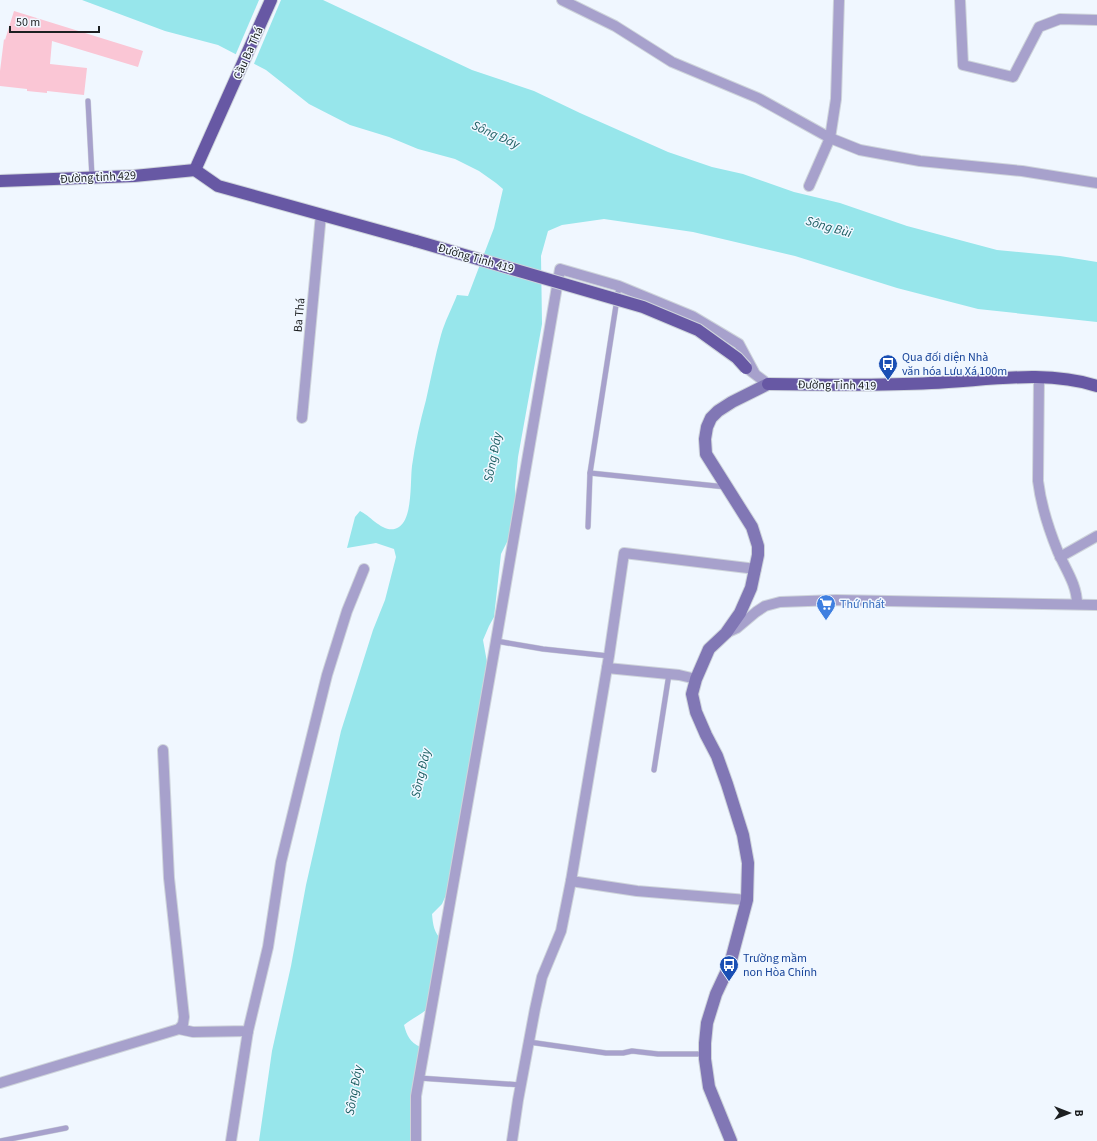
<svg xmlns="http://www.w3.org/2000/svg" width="1097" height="1141" font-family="'Source Sans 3',sans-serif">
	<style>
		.water { fill: #97e6eb }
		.pier { fill: #f0f7ff }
		.building { fill: #fac6d5 }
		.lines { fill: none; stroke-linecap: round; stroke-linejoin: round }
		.lane-casing { stroke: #ced4db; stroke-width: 6 }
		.street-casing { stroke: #ced4db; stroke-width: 12 }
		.secondary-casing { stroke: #ced4db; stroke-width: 14 }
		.primary-casing { stroke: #ced4db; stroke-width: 14 }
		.lane { stroke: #a7a1cc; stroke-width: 5 }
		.street { stroke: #a7a1cc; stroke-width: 10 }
		.secondary { stroke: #8177b5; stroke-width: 12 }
		.primary { stroke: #6758a4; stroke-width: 12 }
		.primary-bridge-casing { stroke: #ced4db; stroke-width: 14; stroke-linecap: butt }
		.primary-bridge { stroke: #6758a4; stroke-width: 12 }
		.labels { text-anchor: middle; stroke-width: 3; stroke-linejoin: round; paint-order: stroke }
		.street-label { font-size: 12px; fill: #1c1f21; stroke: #f0f7ff }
		.transit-label { font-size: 12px; fill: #164399; stroke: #f0f7ff; text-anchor: start }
		.shop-label { font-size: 12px; fill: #366cbe; stroke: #f0f7ff; text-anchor: start }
		.water-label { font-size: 13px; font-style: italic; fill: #1a5d61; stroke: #f0f7ff }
	</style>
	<rect width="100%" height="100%" fill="#f0f7ff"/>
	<path class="water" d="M82 0H323L472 70 534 91 580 113 668 152 712 167 743 174 794 192 840 203 907 226 997 250 1060 256 1097 262V322L978 309 897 288 795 256 693 232 604 219 562 225 548 231 541 256 542 324 518 457 515 487 516 504 513 530 501 554 494 617 489 626 483 640 487 662 483 701 480 705 478 721 446 895 442 904 432 914C433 925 434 933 442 940L429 1007C422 1015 412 1018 404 1025 407 1036 410 1042 420 1047L411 1141H259L272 1051 291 966 306 885 341 731 373 630 385 600 396 557 394 549 376 543 347 548 355 517 360 511C371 516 385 536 399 527 413 518 410 481 412 466 415 444 420 422 426 400 431 378 435 356 441 335 445 321 452 308 457 295L468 296 494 228 503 189 496 183 479 171 455 159 418 149 389 137 350 125 309 104 266 70 218 45 165 31Z"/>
	<path class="pier" d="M259 0H281L253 66 235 56Z"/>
	<path class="building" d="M14 11 143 51 138 67 52 41 50 64 87 68 84 95 47 91V93L27 91V89L0 86V71L4 39 5 40Z"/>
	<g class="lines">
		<defs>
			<g id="lane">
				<path d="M88 101 92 177"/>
				<path d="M590 473 726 487"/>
				<path d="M588 527 590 473 619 286"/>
				<path d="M496 641 543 649 609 656"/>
				<path d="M654 770 669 674"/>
				<path d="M529 1042 606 1053H623L632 1051 658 1054H705"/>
				<path d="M419 1078 521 1085"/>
				<path d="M0 1141 66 1128"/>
			</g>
			<g id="street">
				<path d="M562 0 615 26 672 62 758 98 830 138 860 150 920 161 1022 171 1097 183"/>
				<path d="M960 0 963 65 1013 77 1039 27 1060 19 1097 20"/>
				<path d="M809 186 830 138 836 99 839 0"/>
				<path d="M748 369 768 384"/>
				<path d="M1039 377 1038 481C1041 505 1049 530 1058 552 1066 570 1077 585 1077 604"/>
				<path d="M302 418 321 214"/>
				<path d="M1060 557 1097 536"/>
				<path d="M726 633 737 628 756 612 765 606 780 602 836 600 1097 605"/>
				<path d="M607 668 679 675 696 679"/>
				<path d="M163 750 169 878 184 1017 183 1024 179 1029"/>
				<path d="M571 881 637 891 747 900"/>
				<path d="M0 1083 179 1029 193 1032 248 1031 268 947 281 862 301 780 327 675 347 611 364 569"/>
				<path d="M231 1141 248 1031"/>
				<path d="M416 1141V1096L496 641 560 269 619 286 692 316 739 344 754 372"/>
				<path d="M512 1141 518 1100 535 1009 542 977 561 931 571 881 609 656 624 553 756 569"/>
			</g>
			<path id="secondary" d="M731 1141 709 1087 705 1059V1043L707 1023 716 994 730 964 747 900 748 863 743 835 727 784 717 756 706 735 696 712 692 694 696 679 709 649 726 633 740 613 751 588 758 555V546L752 527 706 454 705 439 707 427 711 418 718 411 732 402 768 384"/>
			<g id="primary">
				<path d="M195 170 218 186 416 241"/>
				<path d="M195 170 271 0"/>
				<path d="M0 181 134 176 195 170"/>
				<path d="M768 384C822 385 877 386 931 383 985 381 1044 369 1097 386"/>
			</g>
		</defs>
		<use href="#lane" class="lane-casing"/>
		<use href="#street" class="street-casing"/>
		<use href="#secondary" class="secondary-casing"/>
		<use href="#primary" class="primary-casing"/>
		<use href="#lane" class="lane"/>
		<use href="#street" class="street"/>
		<use href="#secondary" class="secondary"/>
		<use href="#primary" class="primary"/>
		<defs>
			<path id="primary-bridge" d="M416 241 643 307 698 330 737 358 746 368"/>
		</defs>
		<use href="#primary-bridge" class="primary-bridge-casing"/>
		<use href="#primary-bridge" class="primary-bridge"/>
	</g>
	<defs>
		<symbol id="bus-pin" viewBox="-11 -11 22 30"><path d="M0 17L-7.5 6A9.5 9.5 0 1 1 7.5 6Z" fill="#1a4fb4" stroke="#f0f7ff"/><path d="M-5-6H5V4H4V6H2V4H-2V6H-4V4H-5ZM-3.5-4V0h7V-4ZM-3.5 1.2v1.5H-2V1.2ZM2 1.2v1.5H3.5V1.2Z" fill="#fff"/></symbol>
		<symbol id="supermarket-pin" viewBox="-11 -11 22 30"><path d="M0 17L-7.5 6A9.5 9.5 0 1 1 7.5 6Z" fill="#3f7fe0" stroke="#f0f7ff"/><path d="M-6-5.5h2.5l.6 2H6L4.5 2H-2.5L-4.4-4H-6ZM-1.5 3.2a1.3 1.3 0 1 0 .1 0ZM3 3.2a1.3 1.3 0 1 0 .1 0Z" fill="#fff"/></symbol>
	</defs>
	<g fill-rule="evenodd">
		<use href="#bus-pin" x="877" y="353" width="22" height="30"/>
		<use href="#supermarket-pin" x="815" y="593" width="22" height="30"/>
		<use href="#bus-pin" x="718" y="954" width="22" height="30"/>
	</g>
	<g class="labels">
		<g class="street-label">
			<text transform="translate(248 53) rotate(-66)" y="4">Cầu Ba Thá</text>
			<text transform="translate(98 177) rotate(-3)" y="4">Đường tỉnh 429</text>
			<text transform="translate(476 258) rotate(16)" y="4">Đường Tỉnh 419</text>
			<text transform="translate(299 315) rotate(-85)" y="4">Ba Thá</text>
			<text transform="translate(837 385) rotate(1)" y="4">Đường Tỉnh 419</text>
		</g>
		<g class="transit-label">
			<text x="902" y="361">Qua đối diện Nhà<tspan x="902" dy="14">văn hóa Lưu Xá 100m</tspan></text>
			<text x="743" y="962">Trường mầm<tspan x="743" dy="14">non Hòa Chính</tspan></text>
		</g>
		<g class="shop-label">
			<text x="840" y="608">Thứ nhất</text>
		</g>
		<g class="water-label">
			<text transform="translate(496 134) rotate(24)" y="5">Sông Đáy</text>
			<text transform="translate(829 226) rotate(16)" y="5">Sông Bùi</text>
			<text transform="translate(492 457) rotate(-79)" y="5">Sông Đáy</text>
			<text transform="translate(420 773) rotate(-77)" y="5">Sông Đáy</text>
			<text transform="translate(353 1090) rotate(-80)" y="5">Sông Đáy</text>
		</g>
	</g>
	<g transform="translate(1069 1113) rotate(90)" stroke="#f0f7ff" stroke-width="3" paint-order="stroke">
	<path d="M0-3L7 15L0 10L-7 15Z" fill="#1c1f21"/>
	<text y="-6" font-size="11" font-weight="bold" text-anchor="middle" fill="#1c1f21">B</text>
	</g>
	<path d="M10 26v6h89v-6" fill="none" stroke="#1c1f21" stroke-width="2"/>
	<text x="16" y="26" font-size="12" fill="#1c1f21" stroke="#f0f7ff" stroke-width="3" paint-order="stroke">50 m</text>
</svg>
